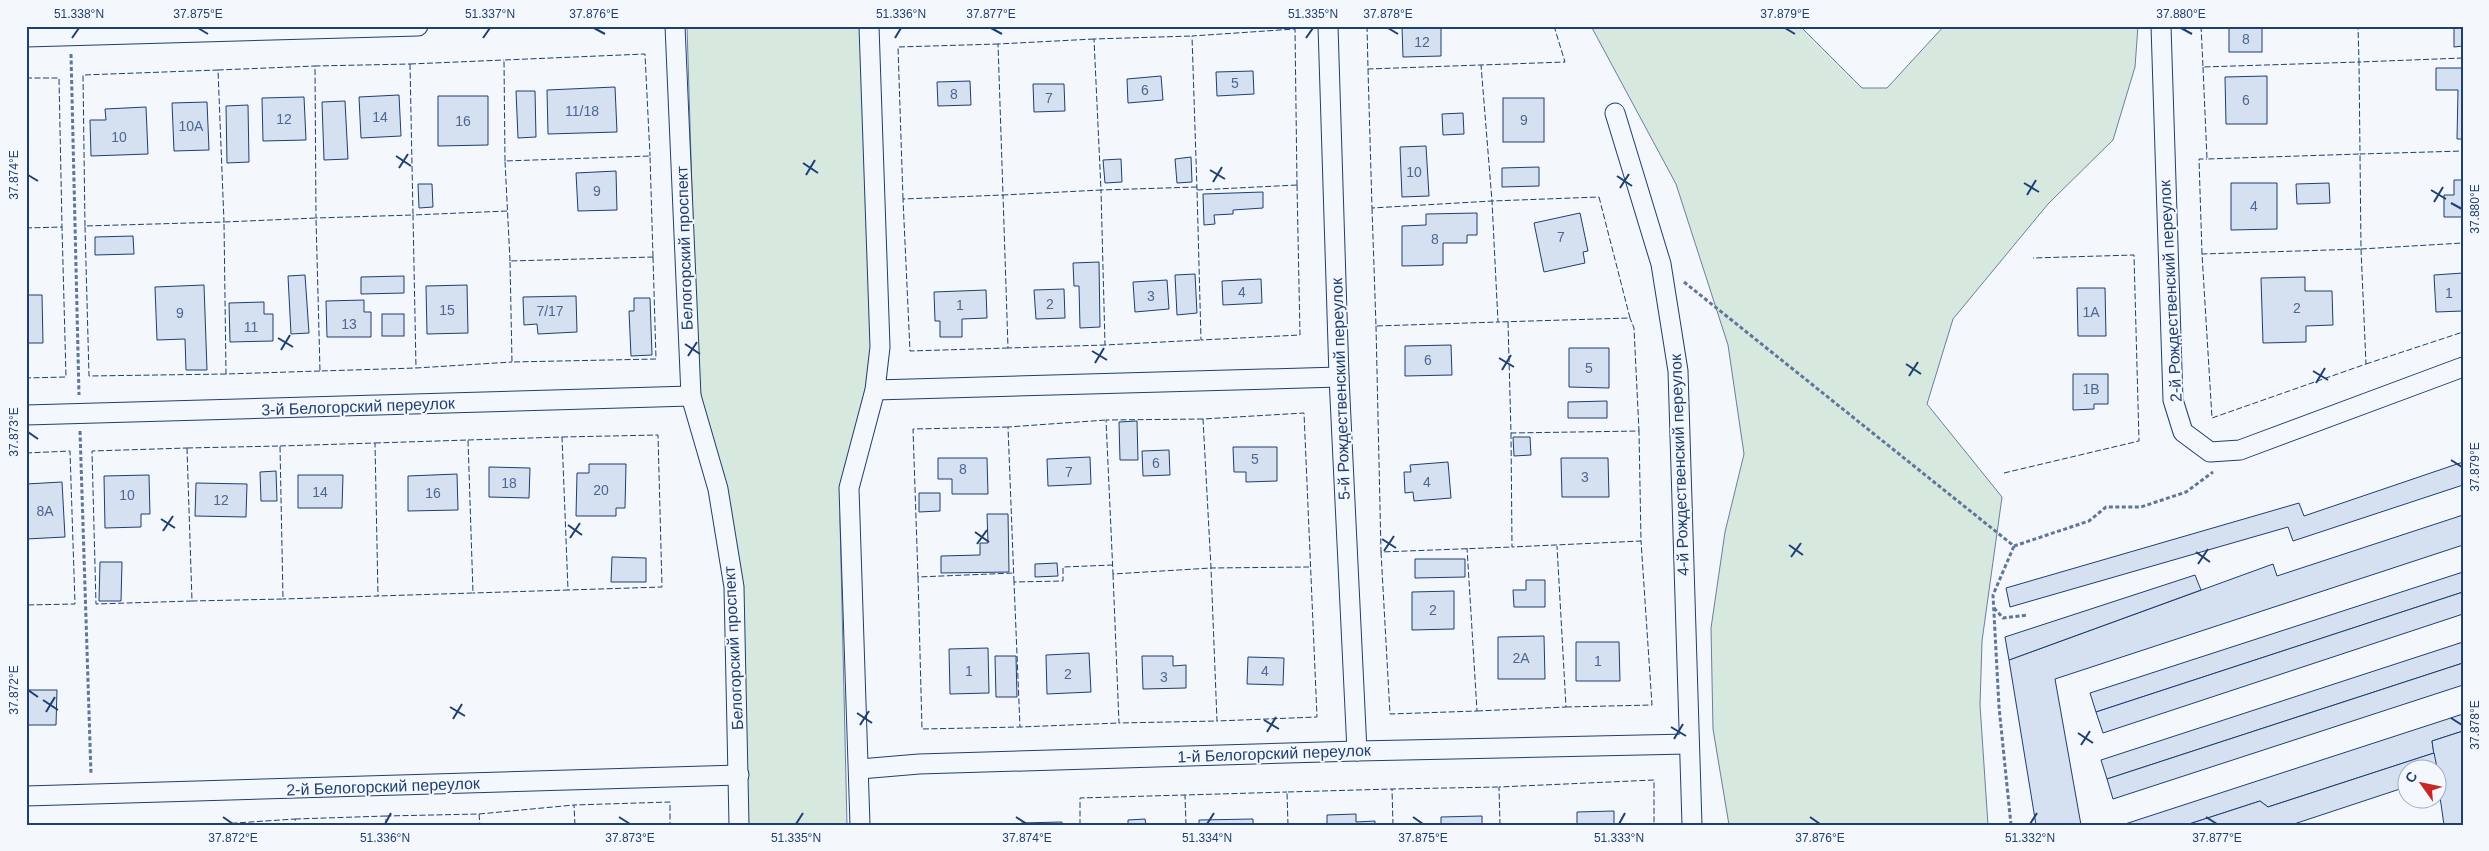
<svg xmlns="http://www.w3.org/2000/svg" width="2489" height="851" font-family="Helvetica,sans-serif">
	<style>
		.green { fill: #d7e8df; stroke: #687fa3 }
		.building { fill: #d5e0f0; stroke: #1d3f73 }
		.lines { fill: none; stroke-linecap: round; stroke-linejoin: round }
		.minor-casing { stroke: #1d3f73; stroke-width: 21 }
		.path { stroke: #5e769c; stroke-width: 3; stroke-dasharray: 4 2.5; stroke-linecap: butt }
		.minor { stroke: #f4f7fb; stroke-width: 19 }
		.fence { stroke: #1d3f73; stroke-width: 1; stroke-dasharray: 6 2.5; stroke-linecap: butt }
		.ticks { fill: none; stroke: #1d3f73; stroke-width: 2 }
		.labels { text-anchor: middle; stroke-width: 4; stroke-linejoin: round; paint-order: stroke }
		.number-label { font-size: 14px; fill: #4b6792 }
		.street-label { font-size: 16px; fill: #1d3f73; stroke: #f4f7fb }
		.neatline { fill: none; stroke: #1d3f73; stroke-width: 2 }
		.ticks-label { font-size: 12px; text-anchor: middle; fill: #1d3f73 }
	</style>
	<rect width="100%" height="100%" fill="#f4f7fb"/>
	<g class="green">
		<path d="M687 26H860L873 358 865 405 851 444 843 476 840 519 847 825H747L739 565 698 389Z"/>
		<path d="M1591 26H1800L1862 88H1887L1944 26H2138L2135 67 2113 140 2048 204 1953 319 1927 404 2002 497 1982 641 1980 705 1988 825H1729L1713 729 1711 628 1725 532 1744 454 1728 345 1676 184Z"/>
	</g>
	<g class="building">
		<path d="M1441 26V56L1403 57 1402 27Z"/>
		<rect x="2229" y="26" width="33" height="26"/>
		<path d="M2454 26H2463V46L2454 47Z"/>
		<path d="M2436 68H2463V139H2457L2458 90H2436Z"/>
		<path d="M1253 71 1254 94 1217 96 1216 72Z"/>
		<path d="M1161 76 1163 100 1128 103 1127 79Z"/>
		<path d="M2267 76V124H2226L2225 77Z"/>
		<path d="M970 81 971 105 938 106 937 82Z"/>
		<path d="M1033 84H1064L1065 111 1034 112Z"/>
		<path d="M615 87 617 132 548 134 547 90Z"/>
		<path d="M516 91H535L536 137 518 138Z"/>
		<path d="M399 95 401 136 361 138 359 97Z"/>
		<path d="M438 96H488V145L438 146Z"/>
		<path d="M304 97 306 140 263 141 262 98Z"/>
		<rect x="1503" y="98" width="41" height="44"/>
		<path d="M345 101 348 159 324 160 322 102Z"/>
		<path d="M207 102 209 150 174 151 172 103Z"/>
		<path d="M248 105 249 162 227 163 226 106Z"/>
		<path d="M146 107 148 154 91 156 90 120H106L105 109Z"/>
		<path d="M1463 113 1464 134 1443 135 1442 114Z"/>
		<path d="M1426 146 1429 196 1402 197 1400 147Z"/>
		<path d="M1191 157 1192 182 1177 183 1175 159Z"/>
		<path d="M1121 159 1122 182 1105 183 1103 160Z"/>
		<path d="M1539 167V186L1502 187V168Z"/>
		<path d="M616 171 617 210 578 211 576 173Z"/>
		<path d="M2454 180H2463V217H2444V195H2454Z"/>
		<path d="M2231 183H2277V229L2231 230Z"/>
		<path d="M2329 183 2330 203 2297 204 2296 184Z"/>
		<path d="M418 184H432L433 207 419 208Z"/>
		<path d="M1263 192V208L1233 210V214L1214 215 1215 224 1204 225 1203 194Z"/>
		<path d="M1477 213V235H1467V243H1443V265L1402 266V226L1426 225V214Z"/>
		<path d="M1580 213 1588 251 1583 252 1585 263 1544 272 1534 223Z"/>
		<path d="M133 236 134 254 95 255V237Z"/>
		<path d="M1099 262 1100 327 1080 328 1079 286H1074L1073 263Z"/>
		<path d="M2463 273V311L2436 312 2434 275Z"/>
		<path d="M1195 274 1197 313 1177 315 1175 275Z"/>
		<path d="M305 275 309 333 291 334 288 276Z"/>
		<path d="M404 276V293L361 294V277Z"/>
		<path d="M2305 277V291H2332L2333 325 2306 326V342L2263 343 2261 278Z"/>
		<path d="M1261 279 1262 303 1223 305 1222 281Z"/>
		<path d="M1167 280 1169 309 1135 312 1133 282Z"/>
		<path d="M204 285 207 370H186L185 339 157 340 155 287Z"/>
		<path d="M467 285 468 333 427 334 426 286Z"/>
		<path d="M2077 288H2105L2106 336H2078Z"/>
		<path d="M1064 289 1065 318 1036 319 1034 290Z"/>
		<path d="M986 290 987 318 962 319V337H940V321H935L934 292Z"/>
		<path d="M26 295H42L43 343H26Z"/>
		<path d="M576 296 577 332 538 334 537 324 524 325 523 297Z"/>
		<path d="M634 298H650L652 355 631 356 629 311H634Z"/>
		<path d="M364 300V312H371V337H327L326 301Z"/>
		<path d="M264 302V314H273V341L230 342 229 303Z"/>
		<rect x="382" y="314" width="22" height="22"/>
		<path d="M1451 345 1452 375 1405 376V346Z"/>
		<path d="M1569 348H1609V388L1569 387Z"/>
		<path d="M2073 374H2108V404H2094V409L2073 410Z"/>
		<path d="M1607 401V418H1568V402Z"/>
		<path d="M1137 421 1138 460H1120L1119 422Z"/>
		<path d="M1513 437H1530L1531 455 1514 456Z"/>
		<path d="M1233 447H1277V481L1246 482V472H1234Z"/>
		<path d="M1169 450 1170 475 1143 476 1142 451Z"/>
		<path d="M1090 457 1091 484 1048 486 1047 459Z"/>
		<path d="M938 458H987L988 494H952V479H938Z"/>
		<path d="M1561 458H1608L1609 497H1562Z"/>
		<path d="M1448 462 1451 498 1414 501 1413 492 1405 493 1404 472H1411L1410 465Z"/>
		<path d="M2463 462V485L2293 541 2288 527 2010 607 2006 588 2299 503 2304 516Z"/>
		<path d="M589 464H626L625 508H616V516H576L577 473H589Z"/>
		<path d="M489 467 530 468 529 498 489 497Z"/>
		<path d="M276 471 277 501H261L260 472Z"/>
		<path d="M457 474 458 510 408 511V476Z"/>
		<path d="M149 475 150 514H141V527L105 528 104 476Z"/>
		<path d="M298 475H343L342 508H298Z"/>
		<path d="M62 482 65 537 26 539V484Z"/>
		<path d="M196 483 247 484 246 517 195 516Z"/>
		<path d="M919 493H940V511L919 512Z"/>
		<path d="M987 514H1008L1009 572 941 573V556L980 555V543H988Z"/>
		<path d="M2463 515V545L2055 679 2081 825H2036L2009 660 2273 564 2277 576Z"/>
		<path d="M612 557 646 558V582H611Z"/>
		<path d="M1415 559H1465V577L1415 578Z"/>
		<path d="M100 562H122L121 601H99Z"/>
		<path d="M1057 563 1058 576 1035 577V564Z"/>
		<path d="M2463 572V592L2096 712 2090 693Z"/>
		<path d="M2195 575 2201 590 2009 660 2005 637Z"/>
		<path d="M1526 580H1545V607H1514L1513 590H1526Z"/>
		<path d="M1454 591V629L1412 630V592Z"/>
		<path d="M2463 592V614L2103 733 2096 712Z"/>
		<path d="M1544 636 1545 679H1498V637Z"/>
		<path d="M1576 642H1619L1620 681H1576Z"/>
		<path d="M2463 642V663L2107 779 2101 760Z"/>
		<path d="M988 648 989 693 950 694 949 649Z"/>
		<path d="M1089 653 1091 692 1047 694 1046 655Z"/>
		<path d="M995 656H1016L1017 697H996Z"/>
		<path d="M1142 656H1173V666L1186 665V688L1143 689Z"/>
		<path d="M1248 657 1284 658 1283 685 1247 684Z"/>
		<path d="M2463 663V685L2113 799 2107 779Z"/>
		<path d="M26 690H57L56 725H26Z"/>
		<path d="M2463 714V731L2432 741 2434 753 2268 807 2260 801 2186 825H2122Z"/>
		<path d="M2463 731V825H2444L2432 741Z"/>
		<path d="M2434 753 2439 777H2436V768H2406V787L2291 825H2186L2260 801 2268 807Z"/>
		<path d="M1614 811V825H1577V812Z"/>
		<path d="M1356 814V822L1375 821V825H1327V815Z"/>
		<path d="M1482 816V825H1441V817Z"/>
		<path d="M1145 819 1146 825H1128V820Z"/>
		<path d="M1253 819V825H1199V820Z"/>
		<path d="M1062 822V825H1021V823Z"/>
	</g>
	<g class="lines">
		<defs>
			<g id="minor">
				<path d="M675 26 691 396 718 489 734 587 739 825"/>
				<path d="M1328 26 1339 377 1357 751"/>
				<path d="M2161 26 2173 400 2183 432 2210 452 2240 450 2463 367"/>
				<path d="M26 37 418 26"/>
				<path d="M1615 113 1661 264 1678 371 1692 825"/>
				<path d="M875 390 1339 377"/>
				<path d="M26 415 691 396"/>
				<path d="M860 769 919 764 1357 751 1688 744"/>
				<path d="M26 796 739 775"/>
				<path d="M860 825 849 488 875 390 880 347 869 26"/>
			</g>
		</defs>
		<use href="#minor" class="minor-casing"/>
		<g class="path">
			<path d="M71 54 79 395"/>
			<path d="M1684 282 2014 546 2089 521 2106 507H2141L2186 492 2213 472"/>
			<path d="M80 431 91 775"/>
			<path d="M1994 608 2003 618 2027 615"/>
			<path d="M2011 825 1999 707 1993 595 2014 546"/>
		</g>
		<use href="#minor" class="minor"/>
		<g class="fence">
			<path d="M1367 26 1368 69 1565 62 1554 26"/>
			<path d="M2201 26 2203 67 2359 62 2358 26"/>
			<path d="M1094 39 998 44 1003 195 1101 190 1094 39 1192 36"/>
			<path d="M2463 58 2359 62 2360 154 2463 151"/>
			<path d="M410 64 413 215 316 218 315 66Z"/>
			<path d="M410 64 504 60"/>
			<path d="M2203 67 2207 159 2360 154 2361 249 2463 243"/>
			<path d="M1368 69 1372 208 1492 201 1481 65"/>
			<path d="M26 78H59L62 227"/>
			<path d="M505 161 504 60 645 54 650 156"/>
			<path d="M1297 185 1300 335 1201 340 1197 190Z"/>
			<path d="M1197 187 1101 190 1105 345 1201 340"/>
			<path d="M1197 190 1192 36 1295 29 1297 185"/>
			<path d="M1599 197 1630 318 1498 322 1492 201Z"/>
			<path d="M903 199 898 47 998 44"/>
			<path d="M1372 208 1376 326 1498 322"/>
			<path d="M507 211 413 215 416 368 512 362"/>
			<path d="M85 226 83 75 218 70"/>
			<path d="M26 228 62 227 66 377 26 378"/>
			<path d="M2361 249 2366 364 2212 418 2202 254Z"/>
			<path d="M2202 254 2199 159H2207"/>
			<path d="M653 257 656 359 512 362 510 261Z"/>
			<path d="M510 261 505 161 650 156 653 257"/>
			<path d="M1508 322 1511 433 1639 431 1634 328 1630 318"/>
			<path d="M1376 326 1381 552 1512 547"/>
			<path d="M1008 348 910 351 903 199 1003 195 1008 348 1105 345"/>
			<path d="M2366 364 2463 332"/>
			<path d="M320 371 226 374 224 222 316 218 320 371 416 368"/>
			<path d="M226 374 89 376 85 226 224 222 218 70 315 66"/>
			<path d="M1203 419 1106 420 1113 574 1211 568 1203 419 1304 413 1317 717 1217 721 1211 568 1309 567"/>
			<path d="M1008 427 913 429 918 577 1014 573"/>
			<path d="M1511 433 1512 547 1641 541 1639 431"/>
			<path d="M562 437 658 435 662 587 568 590"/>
			<path d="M468 440 562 437 568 590 473 593"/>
			<path d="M375 443 468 440 473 593 378 596"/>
			<path d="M280 446 375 443 378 596 283 599"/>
			<path d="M187 448 192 601 96 604 92 451Z"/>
			<path d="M187 448 280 446 283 599 192 601"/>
			<path d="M26 453 70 451 75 604 26 605"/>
			<path d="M2004 473 2139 441 2134 255 2033 258"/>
			<path d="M1381 552 1390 714 1477 711 1467 548"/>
			<path d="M1113 565 1063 567V581L1014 582 1020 727 1119 723"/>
			<path d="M1113 574 1119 723 1217 721"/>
			<path d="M918 577 922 729 1020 727"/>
			<path d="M1014 582 1008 427 1106 420"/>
			<path d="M1566 707 1652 705 1641 541"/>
			<path d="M1477 711 1566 707 1557 546"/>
			<path d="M479 814 480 825"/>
			<path d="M295 819 386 816"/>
			<path d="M206 825 295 819 296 825"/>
			<path d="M386 825V816L479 814 574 805"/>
			<path d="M575 825 574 805 670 802V825"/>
			<path d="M1080 825V798L1185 795"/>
			<path d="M1186 825 1185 795 1287 792"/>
			<path d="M1288 825 1287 792 1392 789"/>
			<path d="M1393 825 1392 789 1499 787"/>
			<path d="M1500 825 1499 787 1654 780V825"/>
		</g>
	</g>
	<path class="ticks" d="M198 28 208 34M594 28 605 34M991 28 1002 34M1388 28 1398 34M1785 28 1795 34M2181 28 2192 34M72 38 79 28M483 38 490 28M895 38 901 28M1306 38 1313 28M396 156 411 166M803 163 818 173M399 168 408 154M1210 170 1225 179M28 175 38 181M806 175 815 160M1617 176 1632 186M1213 182 1222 167M2024 183 2039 192M1620 188 1629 174M2431 190 2446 199M2027 195 2036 180M2434 202 2443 187M2451 203 2462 209M278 338 293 347M685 344 700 354M281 350 290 335M1092 351 1107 360M688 356 697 342M1499 358 1514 367M1095 363 1104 348M1906 364 1921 374M1502 370 1511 355M2313 371 2328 380M1909 376 1918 362M2316 383 2325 368M28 432 38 439M2451 460 2462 467M161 519 175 528M568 525 582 535M163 531 173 516M975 532 989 542M570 538 580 523M1382 539 1396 548M977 544 987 530M1789 545 1803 555M1384 551 1394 536M2196 552 2210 562M1791 557 1801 543M2198 564 2208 549M28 690 38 697M43 700 58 710M450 707 465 716M46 712 55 697M857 713 872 723M2451 718 2462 725M453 719 462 704M1264 720 1279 729M860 725 869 711M1671 727 1686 736M1267 732 1276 717M2078 733 2093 743M1674 739 1683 724M2081 745 2090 731M223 817 233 824M619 817 630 824M1016 817 1027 824M1413 817 1423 824M1810 817 1820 824M2206 817 2217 824M385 824 391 813M796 824 803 813M1207 824 1214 813M1619 824 1625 813M2030 824 2037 813"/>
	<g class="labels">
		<g class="number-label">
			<text x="2246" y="44">8</text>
			<text x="1422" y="47">12</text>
			<text x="1235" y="88">5</text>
			<text x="1145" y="95">6</text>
			<text x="954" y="99">8</text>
			<text x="1049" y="103">7</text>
			<text x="2246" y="105">6</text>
			<text x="582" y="116">11/18</text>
			<text x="380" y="122">14</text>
			<text x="284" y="124">12</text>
			<text x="1524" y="125">9</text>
			<text x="463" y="126">16</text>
			<text x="191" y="131">10А</text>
			<text x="119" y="142">10</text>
			<text x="1414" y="177">10</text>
			<text x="597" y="196">9</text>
			<text x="2254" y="211">4</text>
			<text x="1561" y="242">7</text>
			<text x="1435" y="244">8</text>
			<text x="1242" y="297">4</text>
			<text x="2449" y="298">1</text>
			<text x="1151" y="301">3</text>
			<text x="1050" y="309">2</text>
			<text x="960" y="310">1</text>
			<text x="2297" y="313">2</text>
			<text x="447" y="315">15</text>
			<text x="550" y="316">7/17</text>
			<text x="2091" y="317">1А</text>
			<text x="180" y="318">9</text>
			<text x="349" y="329">13</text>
			<text x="251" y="332">11</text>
			<text x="1428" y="365">6</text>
			<text x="1589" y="373">5</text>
			<text x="2091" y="394">1В</text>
			<text x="1255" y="464">5</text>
			<text x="1156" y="468">6</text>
			<text x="963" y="474">8</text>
			<text x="1069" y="477">7</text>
			<text x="1585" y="482">3</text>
			<text x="1427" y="487">4</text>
			<text x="509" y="488">18</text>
			<text x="601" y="495">20</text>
			<text x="320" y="497">14</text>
			<text x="433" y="498">16</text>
			<text x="127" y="500">10</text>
			<text x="221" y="505">12</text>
			<text x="45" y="516">8А</text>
			<text x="1433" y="615">2</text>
			<text x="1521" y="663">2А</text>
			<text x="1598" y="666">1</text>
			<text x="969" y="676">1</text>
			<text x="1265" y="676">4</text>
			<text x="1068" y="679">2</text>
			<text x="1164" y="682">3</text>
		</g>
		<g class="street-label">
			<text transform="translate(684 248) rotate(-92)" y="6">Белогорский проспект</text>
			<text transform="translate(2170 291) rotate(-93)" y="6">2-й Рождественский переулок</text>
			<text transform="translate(1340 389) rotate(-92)" y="6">5-й Рождественский переулок</text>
			<text transform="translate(358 406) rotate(-2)" y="6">3-й Белогорский переулок</text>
			<text transform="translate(1679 465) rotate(-92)" y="6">4-й Рождественский переулок</text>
			<text transform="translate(733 648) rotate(-93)" y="6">Белогорский проспект</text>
			<text transform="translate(1274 753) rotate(-2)" y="6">1-й Белогорский переулок</text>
			<text transform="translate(383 786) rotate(-2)" y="6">2-й Белогорский переулок</text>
		</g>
	</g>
	<rect width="2489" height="851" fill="none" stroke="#f4f7fb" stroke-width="55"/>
	<g transform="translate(2422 784) rotate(303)"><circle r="24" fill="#f4f7fb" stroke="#9eadc5"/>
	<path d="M0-4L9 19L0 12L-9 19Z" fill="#c62828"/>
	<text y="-8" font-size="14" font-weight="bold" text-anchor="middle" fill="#1d3f73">С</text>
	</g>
	<rect x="28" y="28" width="2434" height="796" class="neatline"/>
	<g class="ticks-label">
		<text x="79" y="18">51.338°N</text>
		<text x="198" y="18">37.875°E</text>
		<text x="490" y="18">51.337°N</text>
		<text x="594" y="18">37.876°E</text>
		<text x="901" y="18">51.336°N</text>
		<text x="991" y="18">37.877°E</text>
		<text x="1313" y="18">51.335°N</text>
		<text x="1388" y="18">37.878°E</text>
		<text x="1785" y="18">37.879°E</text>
		<text x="2181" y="18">37.880°E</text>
		<text transform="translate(14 175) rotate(-90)" y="4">37.874°E</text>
		<text transform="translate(2475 209) rotate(-90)" y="4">37.880°E</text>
		<text transform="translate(14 432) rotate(-90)" y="4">37.873°E</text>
		<text transform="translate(2475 467) rotate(-90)" y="4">37.879°E</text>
		<text transform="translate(14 690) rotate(-90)" y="4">37.872°E</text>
		<text transform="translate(2475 725) rotate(-90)" y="4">37.878°E</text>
		<text x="233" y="842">37.872°E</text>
		<text x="385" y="842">51.336°N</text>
		<text x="630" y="842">37.873°E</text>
		<text x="796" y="842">51.335°N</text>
		<text x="1027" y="842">37.874°E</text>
		<text x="1207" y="842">51.334°N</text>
		<text x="1423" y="842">37.875°E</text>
		<text x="1619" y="842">51.333°N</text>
		<text x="1820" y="842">37.876°E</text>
		<text x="2030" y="842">51.332°N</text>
		<text x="2217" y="842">37.877°E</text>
	</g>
</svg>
